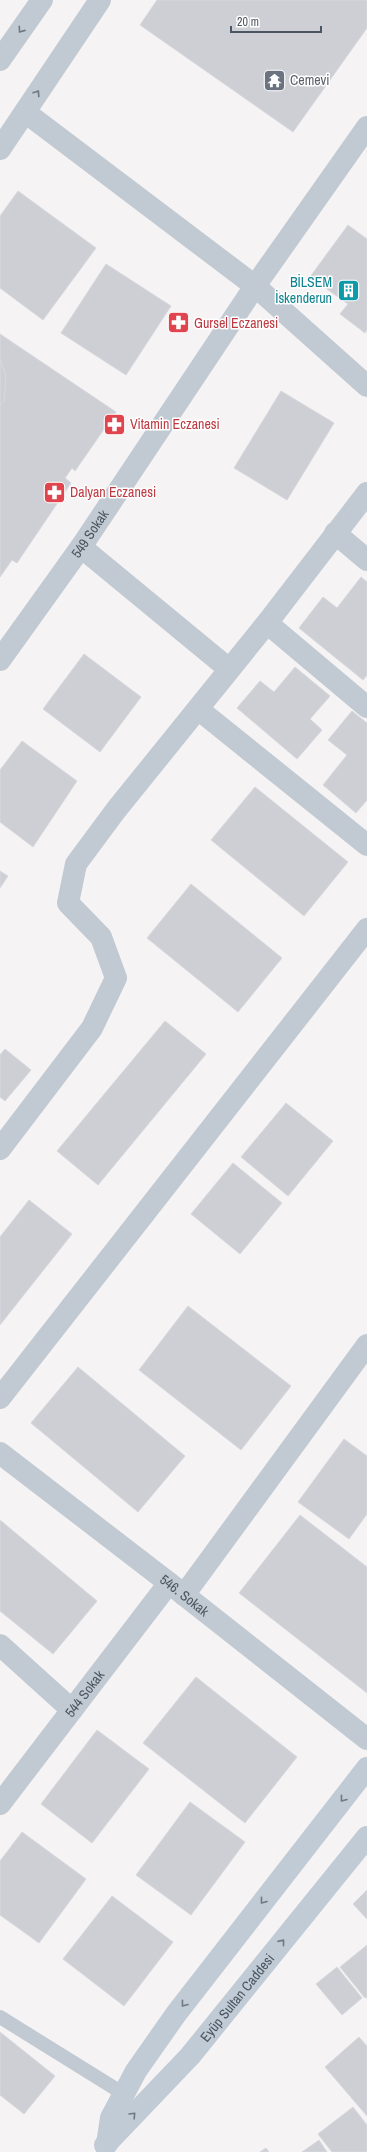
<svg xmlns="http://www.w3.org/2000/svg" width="367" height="2152" font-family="'Archivo Narrow',sans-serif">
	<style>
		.building { fill: #cdcfd5; stroke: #d7d9de }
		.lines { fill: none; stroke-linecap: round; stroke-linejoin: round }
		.service { stroke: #c1cad2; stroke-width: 14 }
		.minor { stroke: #c1cad2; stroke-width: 22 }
		.tertiary { stroke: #c1cad2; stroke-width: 22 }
		.secondary { stroke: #c1cbd6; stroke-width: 22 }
		.oneway { stroke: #6e7983 }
		.oneway2 { stroke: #6e7984 }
		.labels { text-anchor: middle; stroke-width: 3; stroke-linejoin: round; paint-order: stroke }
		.worship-label { font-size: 14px; fill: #5b616d; stroke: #fff; text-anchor: start }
		.culture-label { font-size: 14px; fill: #0d838f; stroke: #fff; text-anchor: end }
		.health-label { font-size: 14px; fill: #be3a42; stroke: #fff; text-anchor: start }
		.street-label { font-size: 14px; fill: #4a5661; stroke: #fff }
	</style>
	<rect width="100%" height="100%" fill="#f5f3f3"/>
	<g class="building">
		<path d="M157 0H367V28L293 132 140 25Z"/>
		<path d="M18 191 96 248 43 320 0 288V216Z"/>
		<path d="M348 225 367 239V330L365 333 340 314 348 304 310 277Z"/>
		<path d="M106 264 171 306 126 375 61 333Z"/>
		<path d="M0 334 116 412 75 471 72 468 65 478 71 483 17 563 12 560 0 577Z"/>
		<path d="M0 359 6 376 4 401 0 405Z"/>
		<path d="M281 391 334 423 287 500 234 468Z"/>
		<path d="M361 577 367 582V675L363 680 299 628 323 597 337 608Z"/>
		<path d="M84 654 141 697 100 752 43 709Z"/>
		<path d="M295 667 330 696 310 719 322 730 297 759 237 708 260 681 274 692Z"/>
		<path d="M352 711 367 723V800L356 813 323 785 347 755 328 740Z"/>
		<path d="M22 741 77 781 33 847 0 822V770Z"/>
		<path d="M255 787 348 862 304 916 211 840Z"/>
		<path d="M0 871 8 876 0 888Z"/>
		<path d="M191 884 282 958 238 1012 147 938Z"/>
		<path d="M165 1021 206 1054 98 1185 57 1151Z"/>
		<path d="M5 1049 31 1070 5 1101 0 1097V1055Z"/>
		<path d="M286 1103 333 1141 288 1196 241 1157Z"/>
		<path d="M233 1163 282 1203 240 1254 191 1214Z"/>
		<path d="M29 1200 72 1234 0 1325V1237Z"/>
		<path d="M188 1306 291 1386 241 1450 139 1370Z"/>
		<path d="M78 1367 185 1456 138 1512 31 1423Z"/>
		<path d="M344 1439 367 1456V1514L349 1539 298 1502Z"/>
		<path d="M300 1515 367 1567V1693L239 1593Z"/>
		<path d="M0 1520 97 1601 53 1654 0 1611Z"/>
		<path d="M196 1677 297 1757 245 1823 143 1743Z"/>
		<path d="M97 1730 149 1769 92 1843 41 1804Z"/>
		<path d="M190 1802 245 1842 191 1915 136 1875Z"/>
		<path d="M22 1832 86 1879 39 1943 0 1915V1861Z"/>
		<path d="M367 1890V1919L353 1904Z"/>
		<path d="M112 1896 173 1942 124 2006 63 1959Z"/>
		<path d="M367 1945V1997L365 1998 340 1967Z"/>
		<path d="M337 1967 362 1998 342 2015 316 1984Z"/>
		<path d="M0 2032 55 2076 24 2114 0 2095Z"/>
		<path d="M359 2037 367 2046V2116L325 2067Z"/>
		<path d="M353 2107 367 2125V2152H332L318 2134Z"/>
		<path d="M319 2140 327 2152H302Z"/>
		<path d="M266 2148 269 2152H260Z"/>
	</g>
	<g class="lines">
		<path class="service" d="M0 2017 124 2094"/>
		<g class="minor">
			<path d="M25 112 255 286 367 386"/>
			<path d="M335 533 367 560"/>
			<path d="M81 547 229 669"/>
			<path d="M267 623 367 707"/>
			<path id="s1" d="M0 660 81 547 255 286 367 127"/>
			<path d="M198 709 367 845"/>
			<path d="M0 1149 92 1028 116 978 101 937 68 903 76 864 116 810 267 623 367 493"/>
			<path d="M0 1398 367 929"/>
			<path id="s2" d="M0 1453 169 1583 367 1739"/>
			<path d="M184 1595 367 1345"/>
			<path d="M0 1645 72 1710"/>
			<path id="s3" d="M0 1804 169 1583"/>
		</g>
		<g class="tertiary">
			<path d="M0 60 42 0"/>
			<path d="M0 149 100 0"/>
		</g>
		<g class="secondary">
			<path d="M107 2144 111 2118 136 2071 176 2014 367 1768"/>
			<path id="s4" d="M105 2145 190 2056 367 1837"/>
		</g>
	</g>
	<defs><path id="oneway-chevron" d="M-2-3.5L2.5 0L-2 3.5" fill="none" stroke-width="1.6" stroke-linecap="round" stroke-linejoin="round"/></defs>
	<g class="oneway">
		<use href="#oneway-chevron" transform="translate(21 30) rotate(125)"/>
		<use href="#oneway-chevron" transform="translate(37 93) rotate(-56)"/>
	</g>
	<g class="oneway2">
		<use href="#oneway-chevron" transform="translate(343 1799) rotate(128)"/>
		<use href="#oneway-chevron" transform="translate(263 1901) rotate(128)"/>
		<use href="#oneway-chevron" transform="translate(282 1942) rotate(-51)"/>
		<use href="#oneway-chevron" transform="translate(184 2004) rotate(128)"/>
		<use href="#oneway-chevron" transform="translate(133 2115) rotate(-46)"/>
	</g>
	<defs>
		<symbol id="temple-square" viewBox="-11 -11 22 22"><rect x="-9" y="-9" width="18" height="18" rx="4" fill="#6b7280" stroke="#fff"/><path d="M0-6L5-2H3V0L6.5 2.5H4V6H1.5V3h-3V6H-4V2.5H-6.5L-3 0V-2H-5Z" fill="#fff"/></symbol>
		<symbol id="building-square" viewBox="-11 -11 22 22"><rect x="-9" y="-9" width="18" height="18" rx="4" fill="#0f9aa8" stroke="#fff"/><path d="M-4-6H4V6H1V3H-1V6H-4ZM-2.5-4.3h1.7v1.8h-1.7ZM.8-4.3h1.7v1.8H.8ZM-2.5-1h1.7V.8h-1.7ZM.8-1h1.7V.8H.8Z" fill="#fff"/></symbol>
		<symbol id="pharmacy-square" viewBox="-11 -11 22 22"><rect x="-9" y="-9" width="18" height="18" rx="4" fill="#e0444e" stroke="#fff"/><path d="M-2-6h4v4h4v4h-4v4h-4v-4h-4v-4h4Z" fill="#fff"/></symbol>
	</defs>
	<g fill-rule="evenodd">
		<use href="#temple-square" x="262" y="68" width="25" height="25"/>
		<use href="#building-square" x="336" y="278" width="25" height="25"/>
		<use href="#pharmacy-square" x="166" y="310" width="25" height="25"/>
		<use href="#pharmacy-square" x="102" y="412" width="25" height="25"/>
		<use href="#pharmacy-square" x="42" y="480" width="25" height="25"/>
	</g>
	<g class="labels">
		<g class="worship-label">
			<text x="290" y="85">Cemevi</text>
		</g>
		<g class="culture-label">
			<text x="332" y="287">BİLSEM<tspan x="332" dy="16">İskenderun</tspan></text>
		</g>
		<g class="health-label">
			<text x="194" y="328">Gursel Eczanesi</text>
			<text x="130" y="429">Vitamin Eczanesi</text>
			<text x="70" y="497">Dalyan Eczanesi</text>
		</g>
		<g class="street-label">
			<text dy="5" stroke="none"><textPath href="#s1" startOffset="155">549 Sokak</textPath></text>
			<text dy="5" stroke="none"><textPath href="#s2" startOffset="233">546. Sokak</textPath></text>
			<text dy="5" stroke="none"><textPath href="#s3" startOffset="139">544 Sokak</textPath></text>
			<text dy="5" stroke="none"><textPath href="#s4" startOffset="198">Eyüp Sultan Caddesi</textPath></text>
		</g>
	</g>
	<path d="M231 26v6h90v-6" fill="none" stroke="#4a5661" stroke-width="2"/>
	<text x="237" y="26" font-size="12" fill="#4a5661" stroke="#ffffff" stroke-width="3" paint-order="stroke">20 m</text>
</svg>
